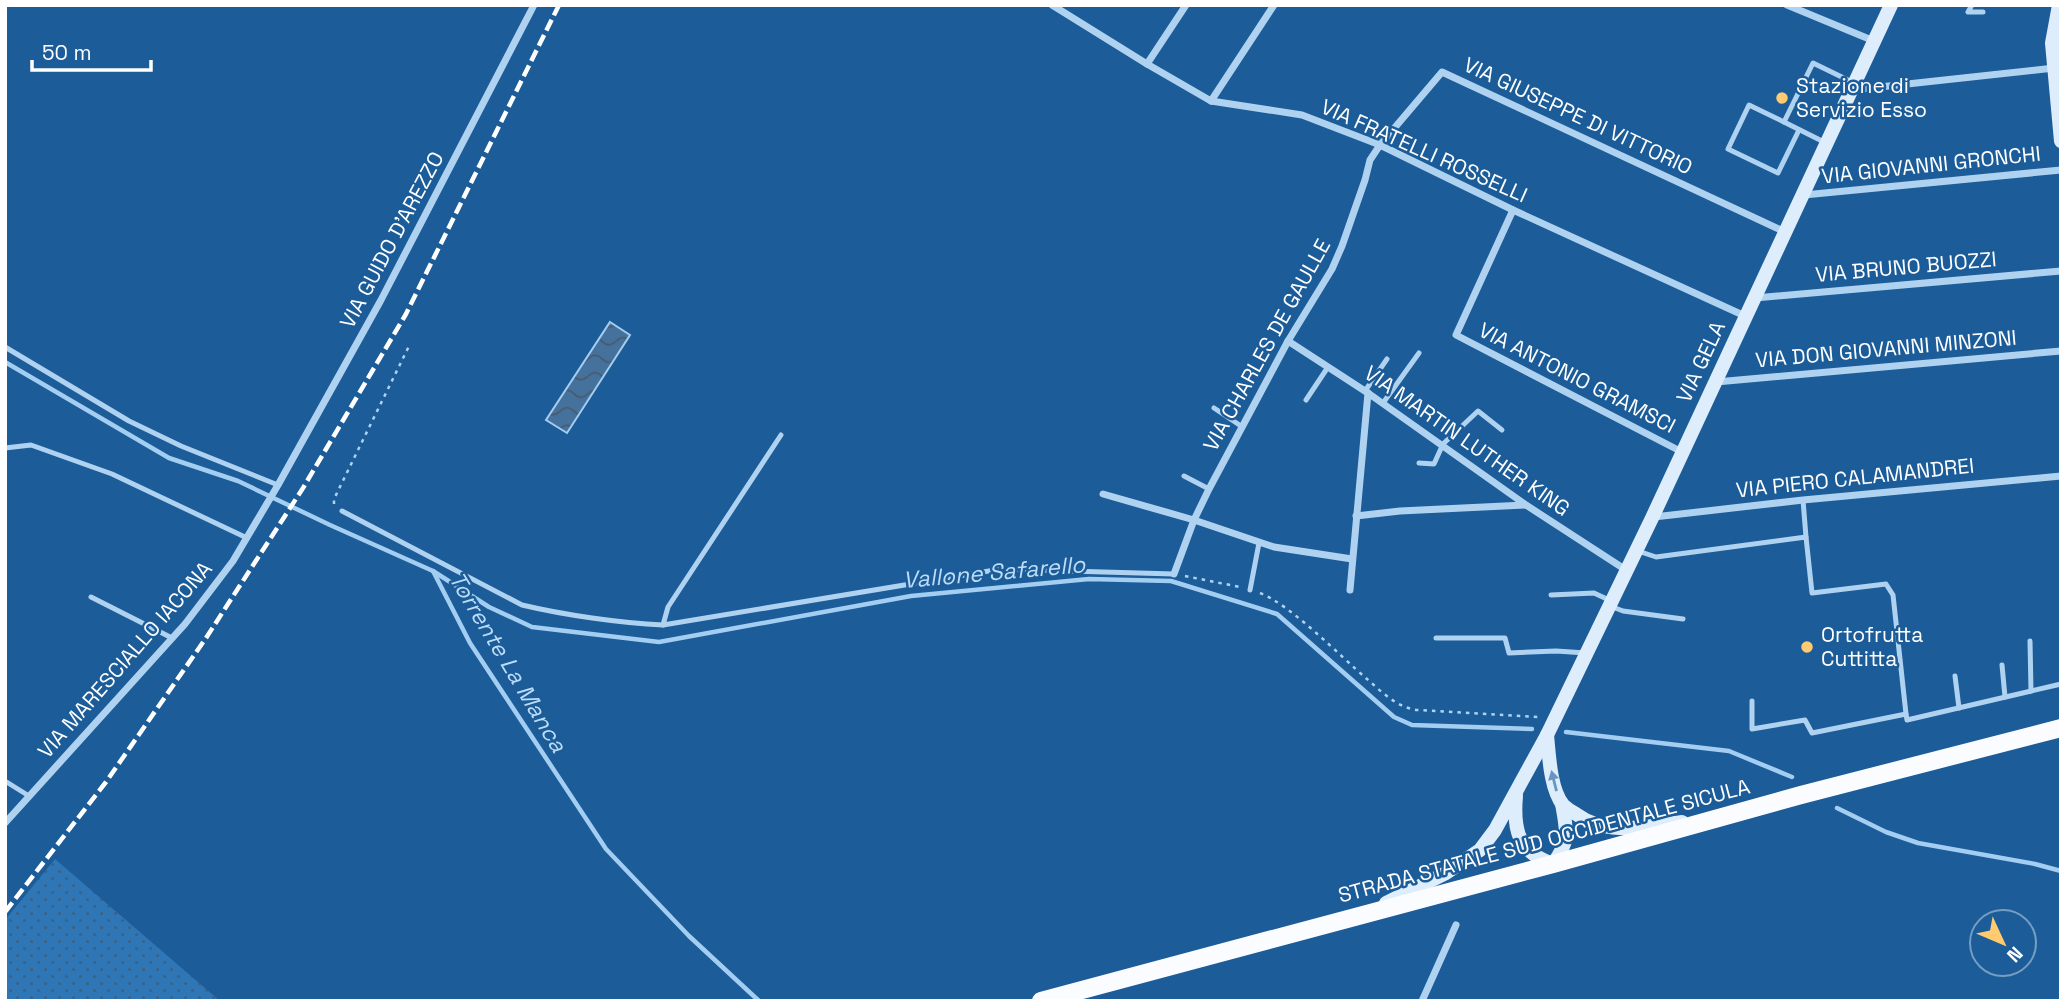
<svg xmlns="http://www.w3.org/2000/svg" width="2066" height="1006" font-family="'Space Grotesk',sans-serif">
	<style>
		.grass { fill: url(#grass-dots) }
		.water { fill: url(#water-waves); stroke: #a3cef2; stroke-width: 2 }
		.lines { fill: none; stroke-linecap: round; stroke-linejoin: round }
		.stream { stroke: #a3cef2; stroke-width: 4.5 }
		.path { stroke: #b0d2f1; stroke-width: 2.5; stroke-dasharray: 3.5 5; stroke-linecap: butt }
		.lane { stroke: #b0d2f1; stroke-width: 5 }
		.street { stroke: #b0d2f1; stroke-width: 7 }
		.secondary { stroke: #deedfb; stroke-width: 14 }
		.primary { stroke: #fafcff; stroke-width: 18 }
		.rail { stroke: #fff; stroke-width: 4.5; stroke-dasharray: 12 5; stroke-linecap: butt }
		.oneway { fill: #6996c0 }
		.poi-dot { fill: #ffca70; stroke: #1b5c99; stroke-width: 2.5 }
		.labels { text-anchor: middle; stroke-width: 5; stroke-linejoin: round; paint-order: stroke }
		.poi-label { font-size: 21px; fill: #fff; stroke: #1b5c99; text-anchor: start }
		.street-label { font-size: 21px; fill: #fff; stroke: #1b5c99 }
		.water-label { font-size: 23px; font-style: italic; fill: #bddcf7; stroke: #1b5c99 }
	</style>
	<defs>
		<pattern id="grass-dots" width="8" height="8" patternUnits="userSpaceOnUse" patternTransform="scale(1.75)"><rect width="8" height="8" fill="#2f76b6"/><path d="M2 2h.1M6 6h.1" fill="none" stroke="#3e6181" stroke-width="1.8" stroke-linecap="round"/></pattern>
		<pattern id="water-waves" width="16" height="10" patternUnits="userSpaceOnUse" patternTransform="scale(1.75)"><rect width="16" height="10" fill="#45729d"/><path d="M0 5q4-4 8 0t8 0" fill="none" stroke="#495b6c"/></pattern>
	</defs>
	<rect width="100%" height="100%" fill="#1b5c99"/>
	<path class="grass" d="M55 859 220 1001H5V920Z"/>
	<path class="water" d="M610 322 630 335 567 433 546 420Z"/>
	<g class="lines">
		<g class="stream">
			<path d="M5 362 169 458 238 481 330 525 433 571 470 643 606 849 689 936 759 1001"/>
			<path d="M433 571 489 607 532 627 659 642 911 596 1089 579 1171 581 1277 614 1394 717 1412 725 1532 729"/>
			<path d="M1566 732 1729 751 1792 777"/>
			<path d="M1837 808 1886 832 1918 843 2035 864 2061 871"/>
		</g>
		<g class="path">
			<path d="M334 504V499L410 344"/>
			<path d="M1185 576 1240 587"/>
			<path d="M1260 593C1291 605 1340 656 1367 679 1382 692 1396 707 1417 710L1538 717"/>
		</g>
		<g class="lane">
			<path d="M1972 5 1968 12H1983"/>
			<path d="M1784 122 1749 105 1728 149 1778 173 1799 130"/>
			<path d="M1824 142 1784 122 1813 63 1852 82"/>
			<path d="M5 347 129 421 181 446 278 485"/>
			<path d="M1365 391 1387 359"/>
			<path d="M1306 400 1328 367"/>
			<path d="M1383 403 1419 353"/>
			<path d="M1214 408 1241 426"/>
			<path d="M5 448 31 445 112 474 247 538"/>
			<path d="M1419 463 1434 464 1443 444 1478 411 1502 430"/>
			<path d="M1184 476 1209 489"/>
			<path d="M1803 500 1806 537"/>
			<path d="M342 511 522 605C564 615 620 623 663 625L1001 569 1174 574"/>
			<path d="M1638 551 1656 557 1806 537 1812 593 1886 584 1893 595 1906 714 1812 733 1805 720 1752 729V701"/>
			<path d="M1250 590 1259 543"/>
			<path d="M1551 595 1594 593 1609 600"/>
			<path d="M91 597 172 638"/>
			<path d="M1610 606 1623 611 1683 619"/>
			<path d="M663 625 668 607 781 435"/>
			<path d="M1436 638H1505L1509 653 1556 651 1586 653"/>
			<path d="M2030 641 2031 691"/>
			<path d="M2002 665 2005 697"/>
			<path d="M1955 676 1959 708"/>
			<path d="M1906 714 1907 720 2061 684"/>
			<path d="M5 781 29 796"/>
		</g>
		<g class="street">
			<path d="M1052 5 1147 64 1211 101 1302 115 1380 145 1513 210 1745 316"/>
			<path d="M1787 5 1874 41"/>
			<path d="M1147 64 1186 5"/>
			<path d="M1852 90 2054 68"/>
			<path d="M1211 101 1274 5"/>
			<path d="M1804 195 2061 170"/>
			<path d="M1513 210 1456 335 1682 452"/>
			<path d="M1755 298 2061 271"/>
			<path d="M1288 341 1368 393 1526 505 1626 570"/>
			<path d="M1716 382 2061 351"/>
			<path d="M1103 494 1194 520 1274 547 1352 559"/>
			<path d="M1356 516 1400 511 1525 505"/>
			<path d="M1654 517 1803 500 2061 476"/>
			<path d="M1174 574 1194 520 1209 489 1288 341 1332 269 1342 246 1365 180 1370 160 1380 145 1442 72 1785 232"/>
			<path d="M1350 590 1368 393"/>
			<path d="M5 823 185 624 233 561 278 485 381 300 534 5"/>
			<path d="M1422 1001 1456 925"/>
		</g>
		<g class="secondary">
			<path d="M2059 5 2052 43 2061 141"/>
			<path d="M1547 735C1549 754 1550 789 1563 805 1566 808 1572 812 1576 814 1607 837 1648 826 1682 822"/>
			<path d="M1516 796C1513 830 1518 852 1553 864 1570 841 1567 831 1562 804"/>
			<path d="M1386 903 1446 873 1480 850 1495 830 1547 735 1652 518 1891 5"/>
		</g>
		<path class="primary" d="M1041 1001 1553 864 1801 795 2061 728"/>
		<path class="rail" d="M5 912 106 782 206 638 303 488 406 314 559 5"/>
	</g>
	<defs><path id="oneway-solid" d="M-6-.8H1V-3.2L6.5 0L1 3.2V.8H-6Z" transform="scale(1.75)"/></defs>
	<use class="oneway" href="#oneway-solid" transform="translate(1554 781) rotate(-104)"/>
	<g class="poi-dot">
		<circle cx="1782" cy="98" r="7"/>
		<circle cx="1807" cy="647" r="7"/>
	</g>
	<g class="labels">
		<g class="poi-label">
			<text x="1796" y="93">Stazione di<tspan x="1796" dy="24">Servizio Esso</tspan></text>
			<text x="1821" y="642">Ortofrutta<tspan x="1821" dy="24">Cuttitta</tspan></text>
		</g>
		<g class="street-label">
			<text transform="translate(1578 116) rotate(25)" y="7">VIA GIUSEPPE DI VITTORIO</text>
			<text transform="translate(1424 151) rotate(24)" y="7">VIA FRATELLI ROSSELLI</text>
			<text transform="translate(1931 165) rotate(-6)" y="7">VIA GIOVANNI GRONCHI</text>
			<text transform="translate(392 240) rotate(-62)" y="7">VIA GUIDO D'AREZZO</text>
			<text transform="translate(1906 267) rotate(-5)" y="7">VIA BRUNO BUOZZI</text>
			<text transform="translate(1267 345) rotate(-61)" y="7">VIA CHARLES DE GAULLE</text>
			<text transform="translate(1886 349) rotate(-5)" y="7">VIA DON GIOVANNI MINZONI</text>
			<text transform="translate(1701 362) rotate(-65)" y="7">VIA GELA</text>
			<text transform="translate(1577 378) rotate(27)" y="7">VIA ANTONIO GRAMSCI</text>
			<text transform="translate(1467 441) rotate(35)" y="7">VIA MARTIN LUTHER KING</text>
			<text transform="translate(1855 478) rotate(-6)" y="7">VIA PIERO CALAMANDREI</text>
			<text transform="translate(125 660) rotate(-49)" y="7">VIA MARESCIALLO IACONA</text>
			<text transform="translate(1544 841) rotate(-15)" y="7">STRADA STATALE SUD OCCIDENTALE SICULA</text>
		</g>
		<g class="water-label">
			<text transform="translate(994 572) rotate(-5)" y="8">Vallone Safarello</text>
			<text transform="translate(508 662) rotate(59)" y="8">Torrente La Manca</text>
		</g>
	</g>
	<rect width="2066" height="1006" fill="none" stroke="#ffffff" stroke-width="14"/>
	<g transform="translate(2003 943) rotate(134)"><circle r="33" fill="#1b5c99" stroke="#769dc2" stroke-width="2"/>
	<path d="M0-5L12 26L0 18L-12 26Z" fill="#ffca70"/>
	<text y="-10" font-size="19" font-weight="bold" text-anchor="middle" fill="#ffffff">N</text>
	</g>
	<path d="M32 60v10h119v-10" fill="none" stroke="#ffffff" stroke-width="3.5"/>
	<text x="42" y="60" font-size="21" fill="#ffffff" stroke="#1b5c99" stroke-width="5" paint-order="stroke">50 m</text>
</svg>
